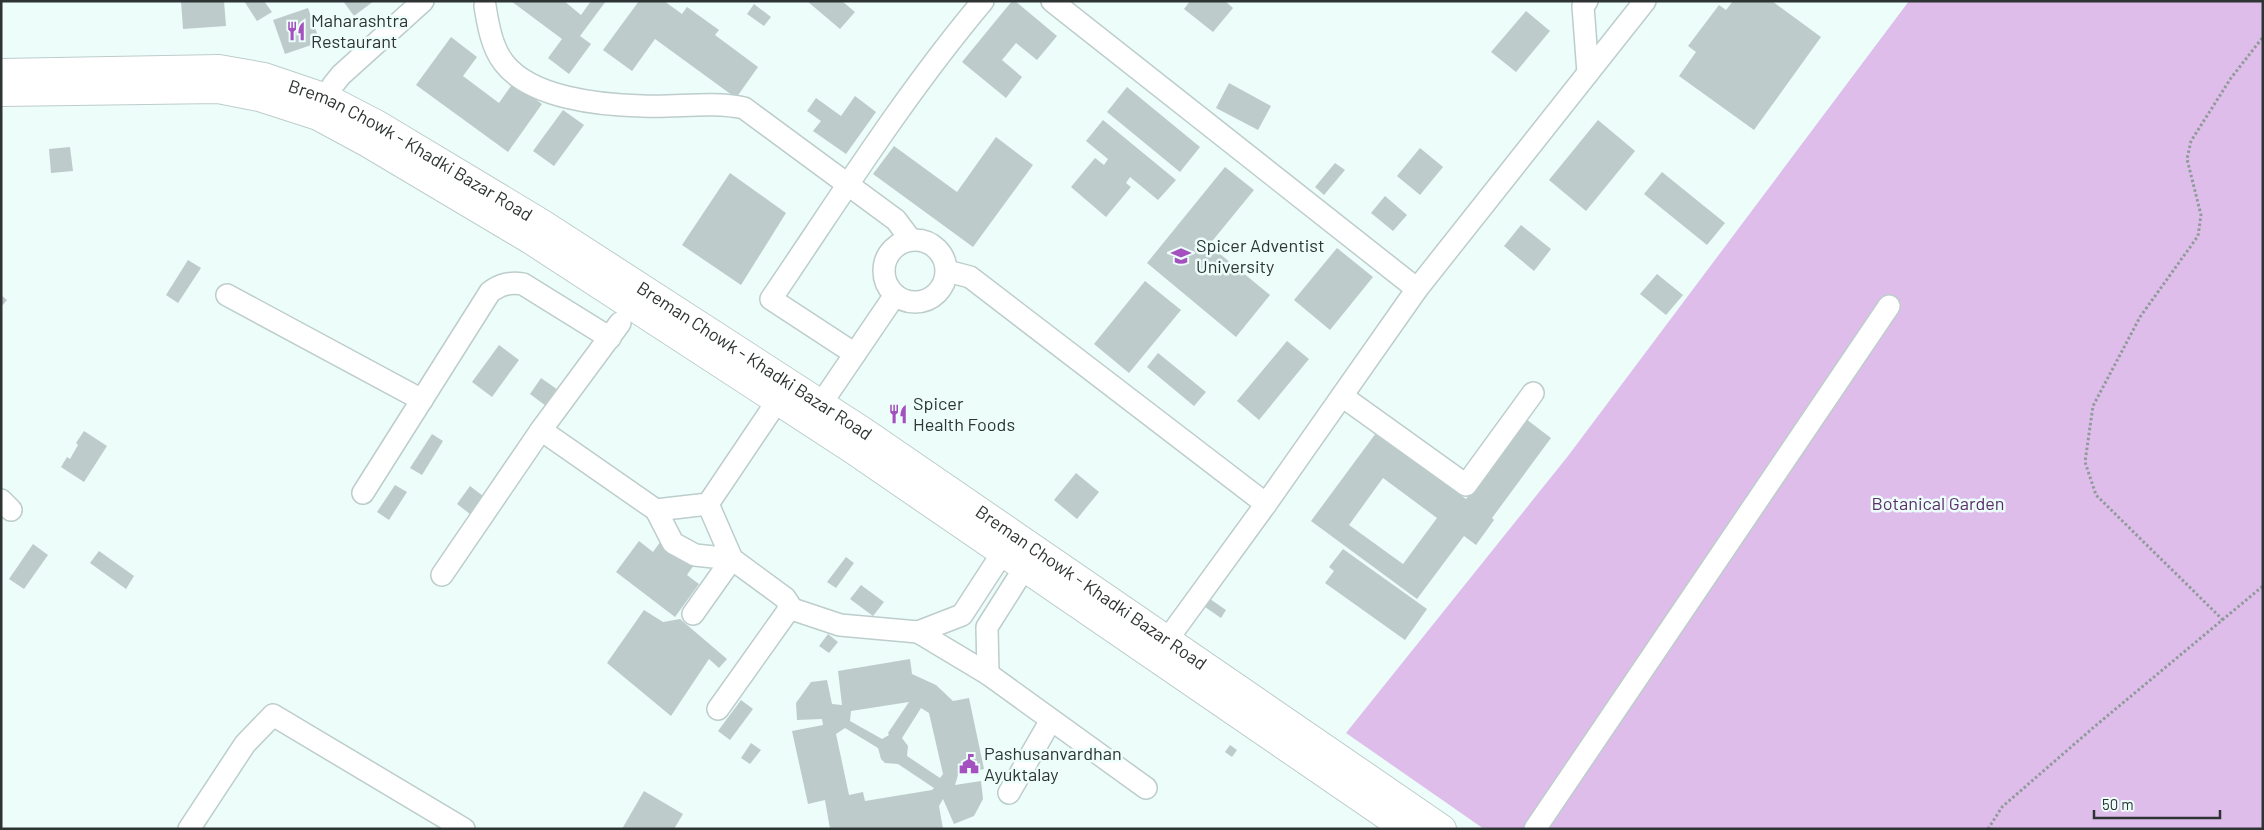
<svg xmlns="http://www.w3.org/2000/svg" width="2264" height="830" font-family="Barlow,sans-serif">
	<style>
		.green { fill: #dfbdeb }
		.building { fill: #bdccca; fill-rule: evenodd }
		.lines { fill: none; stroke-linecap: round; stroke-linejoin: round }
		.minor-casing { stroke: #bdcdcb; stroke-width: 24 }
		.major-casing { stroke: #bdcdcb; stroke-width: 30 }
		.path { stroke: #8f9b99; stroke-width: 3; stroke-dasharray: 2.5 2.5; stroke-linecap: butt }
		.minor { stroke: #fff; stroke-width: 21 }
		.major { stroke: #fff; stroke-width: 28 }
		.labels { text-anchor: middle; stroke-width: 5; stroke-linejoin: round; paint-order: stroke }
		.poi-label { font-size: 18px; fill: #2e3433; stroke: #ecfdfa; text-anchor: start }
		.street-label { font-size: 18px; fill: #2e3433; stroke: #ecfdfa }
		.park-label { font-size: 18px; fill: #5c2f6a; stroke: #ecfdfa }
	</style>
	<rect width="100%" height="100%" fill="#ecfdfa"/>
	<path class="green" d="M1909 1H2263V829H1484L1346 733 1568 456Z"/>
	<g class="building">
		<path d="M181 1H224L226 26 183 29Z"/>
		<path d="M244 1H264L272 12 257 21Z"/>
		<path d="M343 1H374L354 16Z"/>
		<path d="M511 1H564L581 15 591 1H606L580 36 591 44 569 74 548 58 562 39Z"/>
		<path d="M639 1H664L682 14 687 7 719 30 715 35 758 67 736 98 655 39 632 71 603 50Z"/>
		<path d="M807 1H842L855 12 840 29Z"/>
		<path d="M1012 1H1015L1057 36 1037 60 1016 43 1002 60 1022 77 1006 98 962 62Z"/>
		<path d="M1190 1H1225L1233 8 1213 32 1184 9Z"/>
		<path d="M1733 1H1772L1821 37 1754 130 1679 76 1696 52 1688 46 1719 5 1726 10Z"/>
		<path d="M754 4 771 17 764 26 747 14Z"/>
		<path d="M308 8 320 42 285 54 273 20Z"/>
		<path d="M1526 11 1550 31 1516 72 1491 52Z"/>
		<path d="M451 37 477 57 463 76 499 103 513 83 542 104 508 152 416 85Z"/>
		<path d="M1229 83 1271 106 1258 130 1216 108Z"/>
		<path d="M1127 87 1200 147 1180 172 1107 112Z"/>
		<path d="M855 96 876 112 846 154 813 131 821 121 807 111 816 98 841 116Z"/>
		<path d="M563 110 584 125 554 166 533 151Z"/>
		<path d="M1103 120 1176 180 1158 200 1130 177 1126 183 1131 187 1106 217 1071 187 1095 158 1104 165 1108 159 1086 141Z"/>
		<path d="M1598 120 1635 151 1586 211 1549 180Z"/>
		<path d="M996 137 1033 165 973 247 873 174 894 146 957 192Z"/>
		<path d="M70 147 73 171 51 173 49 149Z"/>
		<path d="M1420 148 1443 167 1420 195 1397 176Z"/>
		<path d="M1335 163 1345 170 1324 195 1315 187Z"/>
		<path d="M1225 167 1254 190 1209 245 1270 295 1236 337 1147 263Z"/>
		<path d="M1662 172 1725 223 1707 245 1644 194Z"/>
		<path d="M730 173 786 213 741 285 682 245Z"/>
		<path d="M1385 196 1407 215 1393 231 1371 213Z"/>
		<path d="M1521 225 1551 249 1534 271 1504 246Z"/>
		<path d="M1337 248 1373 277 1330 330 1294 300Z"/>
		<path d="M188 260 201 268 178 303 166 295Z"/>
		<path d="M1657 274 1683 295 1666 315 1640 294Z"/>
		<path d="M1145 281 1181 310 1129 373 1094 344Z"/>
		<path d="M1 295 7 300 1 307Z"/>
		<path d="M1287 341 1309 359 1259 420 1237 401Z"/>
		<path d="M499 345 519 360 492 397 472 382Z"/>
		<path d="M1158 353 1206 392 1194 406 1147 367Z"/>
		<path d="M541 378 558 390 546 406 530 394Z"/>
		<path d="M1526 419 1551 438 1492 518 1494 520 1476 545 1464 536 1417 599 1311 521 1376 433 1466 499ZM1383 478 1437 518 1403 564 1349 525Z"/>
		<path d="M84 431 107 446 84 482 61 467 67 457 70 459 78 445 76 443Z"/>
		<path d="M432 434 443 441 422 475 410 468Z"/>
		<path d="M1076 473 1099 492 1077 519 1054 500Z"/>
		<path d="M395 485 407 492 389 520 377 512Z"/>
		<path d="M470 486 483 496 470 514 457 504Z"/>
		<path d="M639 541 653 552 661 541 694 565 687 575 699 584 675 617 616 572Z"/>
		<path d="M33 544 48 555 24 589 9 579Z"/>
		<path d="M1343 549 1427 609 1405 640 1325 583 1334 571 1329 567Z"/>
		<path d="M99 551 134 576 126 589 90 563Z"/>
		<path d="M846 557 854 563 836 588 827 582Z"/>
		<path d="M861 585 884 602 873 616 850 599Z"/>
		<path d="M1210 599 1226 610 1221 618 1205 607Z"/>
		<path d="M644 610 663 622 680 619 727 659 719 668 709 659 671 716 607 663Z"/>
		<path d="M828 634 838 642 829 653 819 646Z"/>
		<path d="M910 659 912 674 936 685 953 701 969 698 984 769 958 775 955 785 981 781 983 799 974 816 954 824 943 799 939 806 943 829H830L825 800 808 804 792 731 823 725 822 719 797 720 796 703 811 682 827 680 832 704 842 705 838 671ZM909 702 888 733 889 735 882 739 850 721 851 711ZM921 708 929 713 943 774 940 778 907 756 908 746 902 738ZM845 728 878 748 881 759 885 763 898 764 934 788 932 790 865 801 863 792 849 795 836 734Z"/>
		<path d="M741 700 753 709 730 740 718 731Z"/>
		<path d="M751 743 761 750 750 764 741 758Z"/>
		<path d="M1230 745 1237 750 1232 757 1225 752Z"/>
		<path d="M644 791 683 814 674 829H622Z"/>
	</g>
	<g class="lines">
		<defs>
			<g id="minor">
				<path d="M1052 1 1417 289"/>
				<path d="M1587 1 1583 6 1588 73"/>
				<path d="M485 6C488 25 492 48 504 63 531 98 600 105 642 106 676 108 710 101 744 108L896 220 911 240"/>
				<path d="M320 112 333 85 341 75 423 1"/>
				<circle cx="915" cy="271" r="31"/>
				<path d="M947 271 970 277 1266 504"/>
				<path d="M227 295 422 400"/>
				<path d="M855 354 771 299C839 199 904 95 983 1"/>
				<path d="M1342 396 1466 485 1533 393"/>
				<path d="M812 417 895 295"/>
				<path d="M541 430 656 510 708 504 778 400"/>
				<path d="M363 493 490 292C501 284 510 282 523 284L610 338"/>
				<path d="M1 500 11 510"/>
				<path d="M708 504 732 559 785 598 789 604 787 612 718 709"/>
				<path d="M656 510 673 543 695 555 732 559 693 614"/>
				<path d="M442 575 541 430 620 323"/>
				<path d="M789 608 840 625 918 632 962 615 1003 552"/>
				<path d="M918 632 988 674 987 627 1025 567"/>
				<path d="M1167 640 1266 504 1417 289 1645 1"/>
				<path d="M988 674 1146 788"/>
				<path d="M1009 793 1051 720"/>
				<path d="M189 829 245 744 273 715 464 829"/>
				<path d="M1535 829 1889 306"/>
			</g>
			<g id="major">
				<path id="s1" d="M1 73 219 69 264 77 326 98 378 125 541 223 864 432 1442 829"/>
				<path d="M1 92 218 89 259 97 318 116 368 143 531 240 852 449 1406 829"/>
			</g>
		</defs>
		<use href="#minor" class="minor-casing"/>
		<use href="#major" class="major-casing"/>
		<g class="path">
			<path d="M2223 620 2096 495 2085 462 2093 406 2140 317 2198 236 2201 215 2187 159 2191 141 2231 78 2263 37"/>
			<path d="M1988 829 2002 807 2094 727 2263 586"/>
		</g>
		<use href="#minor" class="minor"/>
		<use href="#major" class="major"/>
	</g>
	<defs>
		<symbol id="restaurant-bare" viewBox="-9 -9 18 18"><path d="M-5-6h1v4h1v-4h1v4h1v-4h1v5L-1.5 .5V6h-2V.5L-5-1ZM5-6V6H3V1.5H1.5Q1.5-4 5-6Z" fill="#a550bf" stroke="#ecfdfa" stroke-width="2.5" paint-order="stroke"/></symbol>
		<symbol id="university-bare" viewBox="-9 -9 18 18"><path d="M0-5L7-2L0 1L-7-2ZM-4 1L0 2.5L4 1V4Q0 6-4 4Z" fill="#a550bf" stroke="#ecfdfa" stroke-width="2.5" paint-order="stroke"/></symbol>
		<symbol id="civic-bare" viewBox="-9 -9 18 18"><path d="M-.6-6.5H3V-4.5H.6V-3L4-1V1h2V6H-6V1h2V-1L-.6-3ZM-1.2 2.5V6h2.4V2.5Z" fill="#a550bf" stroke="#ecfdfa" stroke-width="2.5" paint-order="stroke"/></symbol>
	</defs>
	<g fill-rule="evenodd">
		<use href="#restaurant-bare" x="282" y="17" width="28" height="28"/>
		<use href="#university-bare" x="1167" y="242" width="28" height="28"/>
		<use href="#restaurant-bare" x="884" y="400" width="28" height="28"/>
		<use href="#civic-bare" x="955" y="750" width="28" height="28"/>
	</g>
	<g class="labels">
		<g class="poi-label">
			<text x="311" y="27">Maharashtra<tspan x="311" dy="21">Restaurant</tspan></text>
			<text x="1196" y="252">Spicer Adventist<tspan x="1196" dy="21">University</tspan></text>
			<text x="913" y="410">Spicer<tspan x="913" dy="21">Health Foods</tspan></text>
			<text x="984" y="760">Pashusanvardhan<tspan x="984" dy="21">Ayuktalay</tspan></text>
		</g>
		<g class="street-label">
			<text dy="6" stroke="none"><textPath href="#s1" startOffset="428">Breman Chowk - Khadki Bazar Road</textPath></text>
			<text dy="6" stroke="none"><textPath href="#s1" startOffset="832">Breman Chowk - Khadki Bazar Road</textPath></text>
			<text dy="6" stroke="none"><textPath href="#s1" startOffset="1238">Breman Chowk - Khadki Bazar Road</textPath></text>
		</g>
		<g class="park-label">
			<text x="1938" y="510">Botanical Garden</text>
		</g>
	</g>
	<rect width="2264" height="830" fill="none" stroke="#2e3433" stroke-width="5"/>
	<path d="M2094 810v8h126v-8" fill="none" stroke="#2e3433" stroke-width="2.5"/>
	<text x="2102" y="810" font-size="15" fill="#2e3433" stroke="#ecfdfa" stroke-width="4" paint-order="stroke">50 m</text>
</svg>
